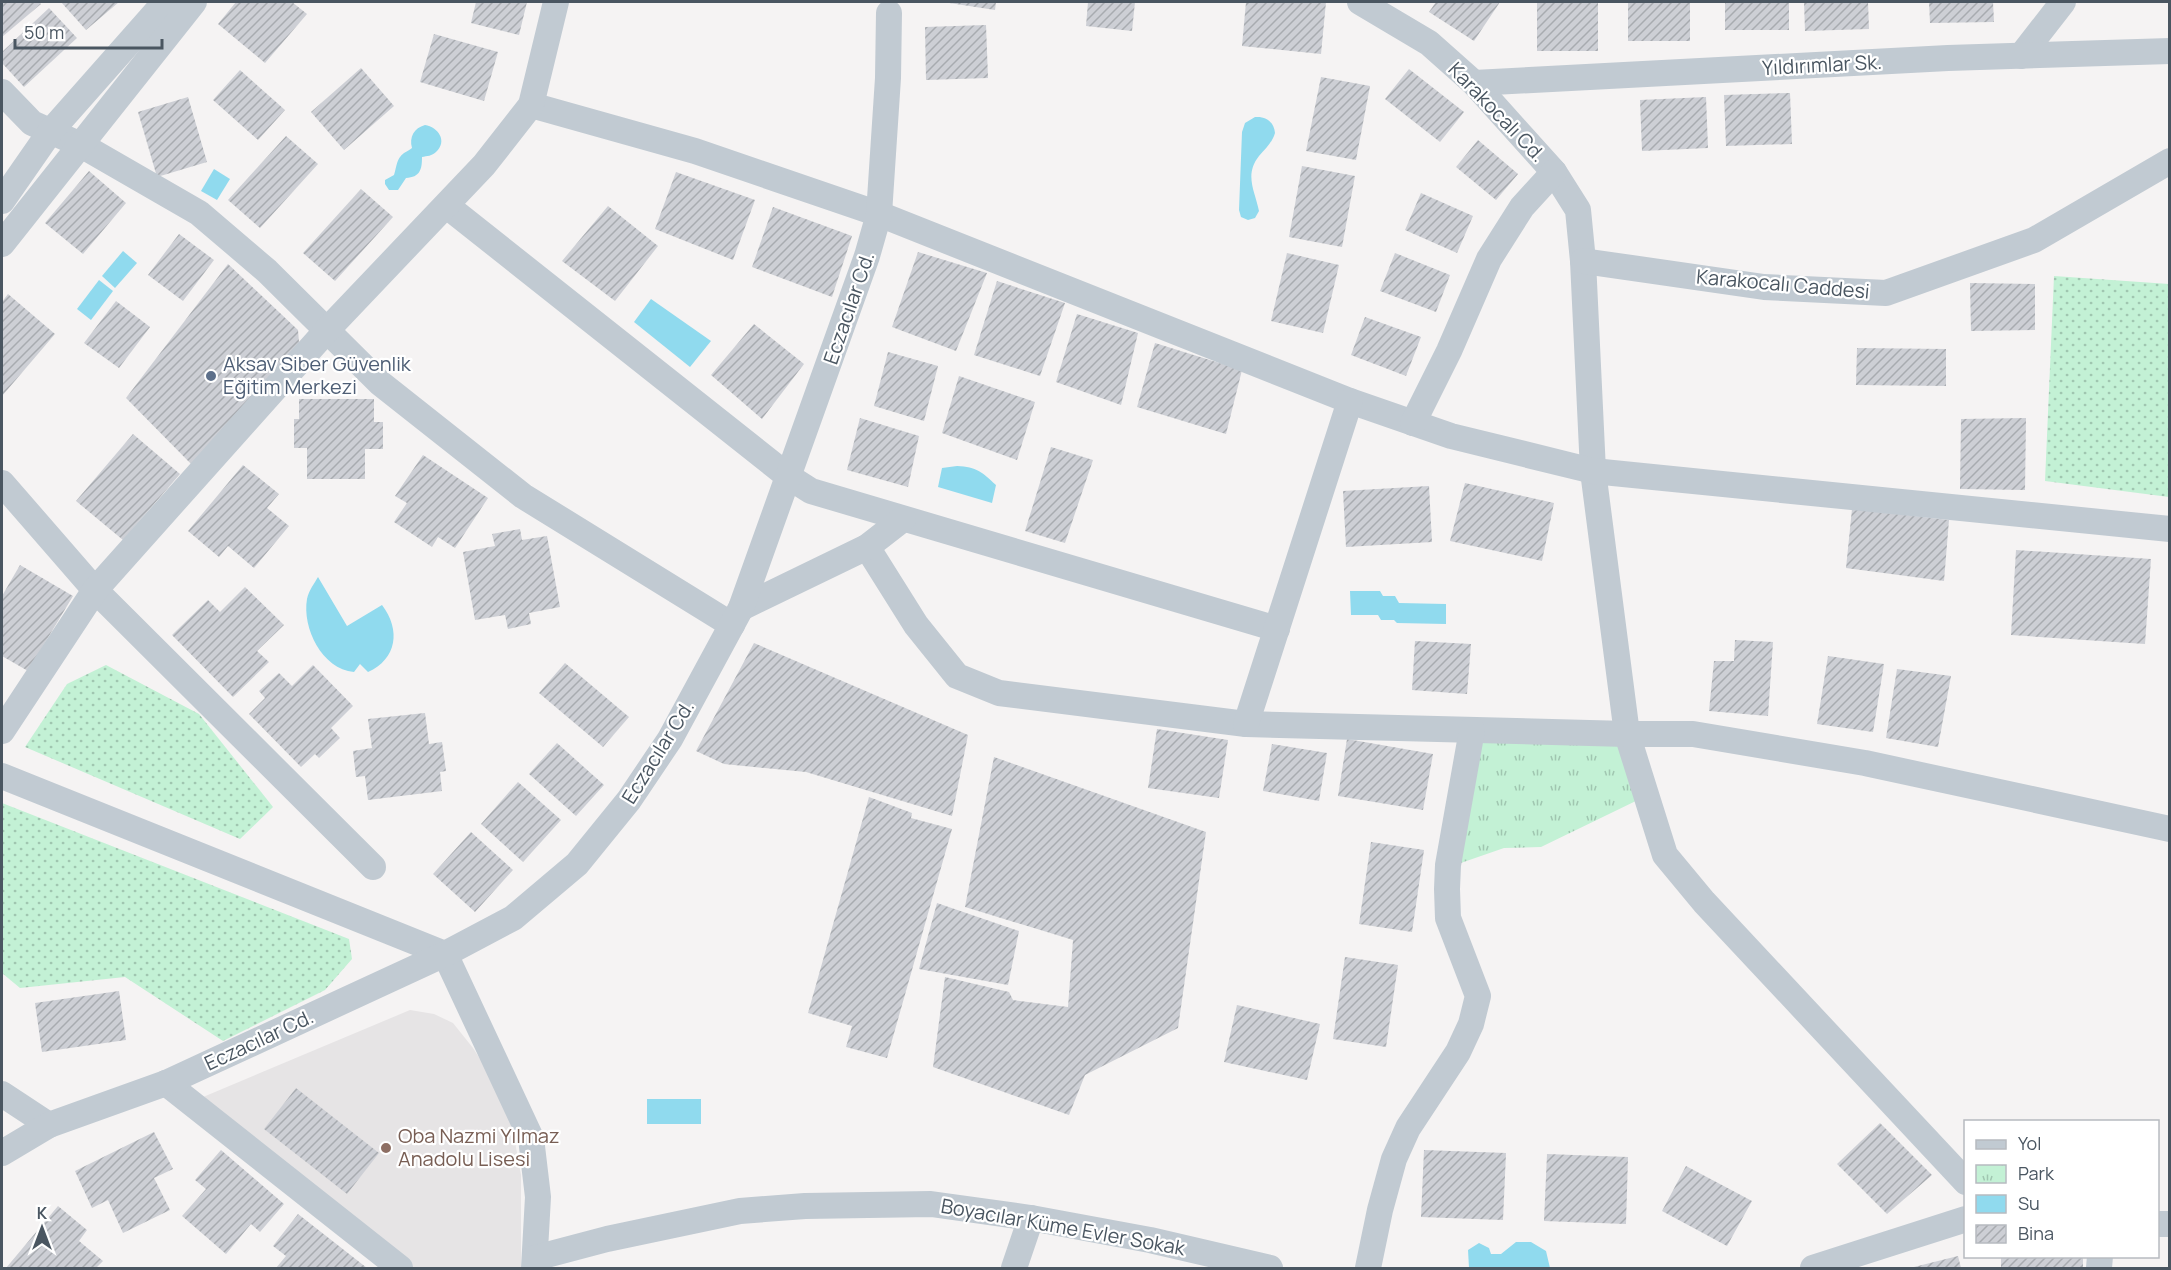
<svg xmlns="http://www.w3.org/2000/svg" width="2171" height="1270" font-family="Manrope,sans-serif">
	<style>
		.education { fill: #e6e4e5 }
		.grass { fill: url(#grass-dots) }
		.park { fill: url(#park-tufts) }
		.water { fill: #90daee }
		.building { fill: url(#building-hatch) }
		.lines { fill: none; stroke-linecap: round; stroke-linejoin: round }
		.minor { stroke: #c1cad2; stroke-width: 26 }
		.service-dot { fill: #5c6f8a; stroke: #fff; stroke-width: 2 }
		.education-dot { fill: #8d6e63; stroke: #fff; stroke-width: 2 }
		.labels { text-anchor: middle; stroke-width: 4.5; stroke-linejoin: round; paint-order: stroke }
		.street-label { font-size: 20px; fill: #4a5661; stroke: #fff }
		.service-label { font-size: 20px; fill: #4e5e75; stroke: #fff; text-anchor: start }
		.education-label { font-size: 20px; fill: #785e54; stroke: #fff; text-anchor: start }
	</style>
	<defs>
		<pattern id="grass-dots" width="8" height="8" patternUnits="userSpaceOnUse" patternTransform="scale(1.5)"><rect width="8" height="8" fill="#c3f1d5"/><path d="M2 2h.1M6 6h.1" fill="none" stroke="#a0c6b0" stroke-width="1.8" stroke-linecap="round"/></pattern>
		<pattern id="park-tufts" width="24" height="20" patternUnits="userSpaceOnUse" patternTransform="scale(1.5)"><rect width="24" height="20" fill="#c3f1d5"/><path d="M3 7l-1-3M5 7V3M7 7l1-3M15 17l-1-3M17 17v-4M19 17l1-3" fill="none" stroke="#a0c6b0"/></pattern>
		<pattern id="building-hatch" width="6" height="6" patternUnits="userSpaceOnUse" patternTransform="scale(1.5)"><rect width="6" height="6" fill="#cdcfd5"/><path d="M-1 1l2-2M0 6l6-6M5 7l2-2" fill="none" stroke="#a8abb0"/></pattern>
	</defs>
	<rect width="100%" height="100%" fill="#f5f3f3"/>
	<path class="education" d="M410 1010 434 1014 453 1023 473 1048 498 1087 511 1120 521 1175V1268H410L196 1100Z"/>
	<g class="grass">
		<path d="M2054 276 2169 284V497L2045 481Z"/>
		<path d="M106 665 199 714 273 807 240 839 25 747 67 684Z"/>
		<path d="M2 803 349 939 352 959 325 990 223 1041 125 977 20 988 2 973Z"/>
	</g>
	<path class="park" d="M1478 735 1623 739 1642 798 1541 847 1504 848 1455 865Z"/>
	<g class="water">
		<path d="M1255 117C1266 116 1274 122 1275 133 1272 143 1266 148 1259 156 1244 175 1255 191 1259 211L1255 218 1248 220 1241 217 1239 210 1242 132 1245 123Z"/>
		<path d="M425 125C438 127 448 141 436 152 432 156 427 156 422 157 422 170 420 177 406 178L398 190H389L385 184V180L394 175C397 166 396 159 404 153 407 151 410 150 412 148 409 137 414 128 425 125Z"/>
		<path d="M214 169 230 179 217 200 201 191Z"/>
		<path d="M123 251 137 263 115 288 102 276Z"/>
		<path d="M99 280 113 291 91 320 77 309Z"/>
		<path d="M651 299 711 341 690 367 634 322Z"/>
		<path d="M957 466C977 467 982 472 996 485L992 503 938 487 942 468Z"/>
		<path d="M318 577 347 626 382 605C401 630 397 659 368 672L360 664 354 672C322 669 302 628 307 599 309 590 314 584 318 577Z"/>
		<path d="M1350 591H1380L1383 596H1395L1399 603 1446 604V624L1397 623 1394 620H1381L1378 615H1351Z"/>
		<rect x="647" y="1099" width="54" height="25"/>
		<path d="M1516 1242H1531L1546 1251 1550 1268H1469L1468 1250 1479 1243 1489 1248 1491 1254H1501Z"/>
	</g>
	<g class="building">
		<path d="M2 2H39L41 4 2 37Z"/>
		<path d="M61 2H119L86 30Z"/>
		<path d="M236 2H292L307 14 265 63 218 24Z"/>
		<path d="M476 2H527L519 35 471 23Z"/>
		<path d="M943 2H996L995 10Z"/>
		<path d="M1088 2H1135L1132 31 1086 26Z"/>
		<path d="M1246 2H1326L1321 54 1242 46Z"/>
		<path d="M1436 2H1500L1474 41 1429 12Z"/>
		<rect x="1537" y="2" width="61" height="49"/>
		<rect x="1628" y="2" width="62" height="39"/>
		<rect x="1725" y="2" width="64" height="28"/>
		<path d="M1804 2H1868L1869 29 1805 31Z"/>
		<path d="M1929 2H1993L1994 22 1930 23Z"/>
		<path d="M49 8 77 38 24 87 2 63V52Z"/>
		<path d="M986 25 988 78 926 80 925 27Z"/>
		<path d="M434 34 498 52 484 101 420 82Z"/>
		<path d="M361 68 394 106 344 150 311 112Z"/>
		<path d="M1409 69 1464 112 1440 142 1385 99Z"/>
		<path d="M240 70 285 110 258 140 213 100Z"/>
		<path d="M1321 77 1370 86 1356 160 1306 151Z"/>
		<path d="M1790 93 1792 144 1726 146 1724 95Z"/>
		<path d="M188 97 207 162 157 177 138 112Z"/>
		<path d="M1706 97 1708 148 1642 151 1640 100Z"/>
		<path d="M286 136 318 164 260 228 228 200Z"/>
		<path d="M1478 140 1518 174 1496 200 1456 167Z"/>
		<path d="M1302 166 1355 176 1342 247 1289 237Z"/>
		<path d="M89 171 126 203 83 254 45 223Z"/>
		<path d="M676 172 755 200 733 260 655 229Z"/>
		<path d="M361 189 393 217 335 281 303 253Z"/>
		<path d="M1421 193 1473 216 1457 253 1405 230Z"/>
		<path d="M608 206 658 246 615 301 562 261Z"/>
		<path d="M773 207 852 236 832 297 752 267Z"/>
		<path d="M179 234 214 260 183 301 148 275Z"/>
		<path d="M918 252 987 273 956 351 892 327Z"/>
		<path d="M1287 253 1339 265 1323 333 1271 321Z"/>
		<path d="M1395 253 1450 275 1436 312 1380 291Z"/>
		<path d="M228 264 298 330 300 354 196 469 126 398Z"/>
		<path d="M997 281 1065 303 1040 376 974 355Z"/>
		<path d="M1970 283 2035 284V330L1971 331Z"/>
		<path d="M8 294 55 334 2 396V302Z"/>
		<path d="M116 301 150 327 119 368 84 343Z"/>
		<path d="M1077 314 1138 333 1121 405 1056 382Z"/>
		<path d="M1365 317 1421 337 1406 376 1351 355Z"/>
		<path d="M754 324 804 364 762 419 711 375Z"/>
		<path d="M1155 343 1242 370 1226 434 1137 407Z"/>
		<path d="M1857 348 1946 349V386L1856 385Z"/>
		<path d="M888 352 938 366 924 421 874 406Z"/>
		<path d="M959 376 1035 402 1017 460 942 433Z"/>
		<path d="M299 399H374V422H383V449H365V479H307V448H294V419H299Z"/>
		<path d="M860 418 919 436 908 487 847 470Z"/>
		<path d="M2026 418 2025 490 1960 489 1961 419Z"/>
		<path d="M133 434 180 474 123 540 76 501Z"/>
		<path d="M1051 447 1093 460 1065 543 1025 531Z"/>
		<path d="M423 455 488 498 455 548 438 537 432 547 394 522 407 503 395 496Z"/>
		<path d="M243 465 279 494 267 508 289 526 254 568 228 546 219 557 188 531Z"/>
		<path d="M1465 483 1554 503 1542 561 1450 541Z"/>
		<path d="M1429 486 1432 542 1346 547 1343 491Z"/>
		<path d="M1852 509 1949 520 1944 581 1846 568Z"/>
		<path d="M520 529 522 540 547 536 560 607 529 613 531 624 508 629 505 615 475 620 463 552 495 546 492 534Z"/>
		<path d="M2016 550 2151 559 2145 644 2011 635Z"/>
		<path d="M20 565 73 596 28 671 2 656V596Z"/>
		<path d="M245 587 284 625 257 651 269 662 233 697 172 635 208 600 220 612Z"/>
		<path d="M1735 640 1773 642 1768 716 1709 711 1714 661H1734Z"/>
		<path d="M1415 641 1471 644 1467 694 1412 690Z"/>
		<path d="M754 643 968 735 952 816 806 772 724 764 696 751Z"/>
		<path d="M1828 656 1884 664 1873 732 1817 724Z"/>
		<path d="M565 663 629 717 603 747 539 693Z"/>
		<path d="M313 665 353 706 331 728 340 738 319 758 315 754 301 767 249 714 265 698 259 691 279 673 292 686Z"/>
		<path d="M1897 669 1951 676 1938 747 1886 738Z"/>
		<path d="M425 713 429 744 442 742 446 771 440 772 442 791 368 800 365 776 356 777 353 751 372 748 368 719Z"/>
		<path d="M1157 729 1228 740 1219 798 1148 788Z"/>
		<path d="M1347 739 1433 754 1423 810 1338 796Z"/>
		<path d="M557 743 604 785 576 816 529 774Z"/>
		<path d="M1272 744 1327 753 1319 801 1263 791Z"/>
		<path d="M994 757 1206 832 1178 1028 1085 1075 1069 1115 933 1067 945 977 1009 992 1013 1000 1068 1007 1073 940 965 907Z"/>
		<path d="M518 782 561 820 523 862 481 824Z"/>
		<path d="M869 797 912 813 911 818 952 829 887 1058 846 1047 852 1026 808 1013Z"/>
		<path d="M471 832 513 870 475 912 433 874Z"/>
		<path d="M1371 842 1424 850 1412 932 1359 924Z"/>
		<path d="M937 903 1019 931 1008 985 919 969Z"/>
		<path d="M1345 957 1398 965 1386 1047 1333 1039Z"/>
		<path d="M119 991 126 1040 42 1052 35 1003Z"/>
		<path d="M1237 1005 1320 1024 1307 1080 1224 1062Z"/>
		<path d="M296 1088 379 1153 347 1194 264 1129Z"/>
		<path d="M1880 1123 1932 1175 1887 1214 1837 1164Z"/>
		<path d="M154 1132 173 1169 154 1178 170 1210 123 1233 108 1200 92 1208 75 1171Z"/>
		<path d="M221 1150 284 1204 260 1232 251 1224 226 1254 182 1216 206 1189 195 1180Z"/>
		<path d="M1424 1150 1506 1153 1503 1220 1421 1217Z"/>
		<path d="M1547 1154 1628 1157 1626 1224 1544 1221Z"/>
		<path d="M1686 1166 1752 1201 1727 1246 1662 1211Z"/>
		<path d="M58 1206 87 1230 79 1241 103 1261 96 1268H6Z"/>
		<path d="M298 1214 367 1268H276L286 1256 273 1246Z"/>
		<path d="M1958 1256 1961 1268H1910Z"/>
		<rect x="2001" y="1256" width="82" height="12"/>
	</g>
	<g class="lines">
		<g class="minor">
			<path d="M1360 2 1429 43 1474 83 1554 172 1578 210 1583 261 1593 471 1627 734 1665 855 1704 902 1966 1182"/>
			<path d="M2021 56 2063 2"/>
			<path d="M1474 83 1948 58 2170 51"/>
			<path d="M2 92 32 123 81 145 199 213 267 271 380 383 523 496 732 625"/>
			<path d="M531 105 695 151 879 214 1350 401 1451 436 1593 471 2170 529"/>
			<path d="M2 201 50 132 165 2"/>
			<path d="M447 206 789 477 811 491 1277 629"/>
			<path d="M2 244 194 2"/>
			<path d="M1583 261 1764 287 1886 293 2034 240 2170 161"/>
			<path d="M1413 423 1449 351 1489 259 1522 207 1554 172"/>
			<path d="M2 483 95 590 373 867"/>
			<path d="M867 547 916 625 957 676 999 693 1246 724 1627 734H1693L1865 763 2170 829"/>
			<path d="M741 608 867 547 903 519"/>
			<path d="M1246 724 1350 401"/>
			<path d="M2 731 95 590 328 329 484 165 531 105 556 2"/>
			<path d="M2 776 445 954 531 1138 538 1197 534 1268"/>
			<path d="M166 1083 400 1268"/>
			<path d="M2 1094 49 1125"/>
			<path d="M2 1153 49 1125 166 1083 445 954 513 918 577 864 629 800 670 739 741 608 867 256 879 214 888 78 889 13"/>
			<path d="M2158 1224H2170"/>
			<path d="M535 1258 607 1239 740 1211 805 1206 931 1204 1031 1218 1150 1240 1270 1268"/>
			<path d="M1014 1268 1031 1218"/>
			<path d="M1368 1268 1380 1210 1394 1159 1408 1128 1458 1052 1471 1024 1478 996 1448 918 1447 889 1448 865 1472 730"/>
			<path d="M1813 1268 1966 1219"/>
			<path d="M2099 1268 2100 1256"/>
		</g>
	</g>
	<circle class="service-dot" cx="211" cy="376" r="6"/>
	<circle class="education-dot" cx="386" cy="1148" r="6"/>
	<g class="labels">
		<g class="street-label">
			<text transform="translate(1822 65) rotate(-3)" y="7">Yıldırımlar Sk.</text>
			<text transform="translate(1497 112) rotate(46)" y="7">Karakocalı Cd.</text>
			<text transform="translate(1783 284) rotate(5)" y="7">Karakocalı Caddesi</text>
			<text transform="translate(849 308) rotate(-71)" y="7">Eczacılar Cd.</text>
			<text transform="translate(658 752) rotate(-58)" y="7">Eczacılar Cd.</text>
			<text transform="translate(259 1040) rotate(-25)" y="7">Eczacılar Cd.</text>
			<text transform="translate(1063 1227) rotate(10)" y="7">Boyacılar Küme Evler Sokak</text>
		</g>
		<g class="service-label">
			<text x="223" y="371">Aksav Siber Güvenlik<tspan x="223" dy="23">Eğitim Merkezi</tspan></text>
		</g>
		<g class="education-label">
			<text x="398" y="1143">Oba Nazmi Yılmaz<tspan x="398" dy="23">Anadolu Lisesi</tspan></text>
		</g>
	</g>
	<rect width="2171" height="1270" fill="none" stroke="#4a5661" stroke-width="6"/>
	<rect x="1964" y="1120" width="195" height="138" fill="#ffffff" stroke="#b7bbc0" stroke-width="1.5"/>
	<rect x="1976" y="1140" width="30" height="9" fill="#c1cad2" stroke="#b7bbc0" stroke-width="1.5"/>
	<text x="2018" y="1150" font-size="18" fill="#4a5661">Yol</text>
	<rect x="1976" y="1165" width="30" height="18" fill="url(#park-tufts)" stroke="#b7bbc0" stroke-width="1.5"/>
	<text x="2018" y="1180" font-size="18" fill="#4a5661">Park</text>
	<rect x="1976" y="1195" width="30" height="18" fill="#90daee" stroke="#b7bbc0" stroke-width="1.5"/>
	<text x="2018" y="1210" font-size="18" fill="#4a5661">Su</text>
	<rect x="1976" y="1225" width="30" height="18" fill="url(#building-hatch)" stroke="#b7bbc0" stroke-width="1.5"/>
	<text x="2018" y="1240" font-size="18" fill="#4a5661">Bina</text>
	<g transform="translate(42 1228)" stroke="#ffffff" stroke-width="4.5" paint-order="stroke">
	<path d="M0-4.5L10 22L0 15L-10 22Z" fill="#4a5661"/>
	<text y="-9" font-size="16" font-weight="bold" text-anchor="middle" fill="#4a5661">K</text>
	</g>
	<path d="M15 39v9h147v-9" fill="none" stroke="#4a5661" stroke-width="3"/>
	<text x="24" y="39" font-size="18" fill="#4a5661" stroke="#ffffff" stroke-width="4.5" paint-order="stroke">50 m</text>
</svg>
